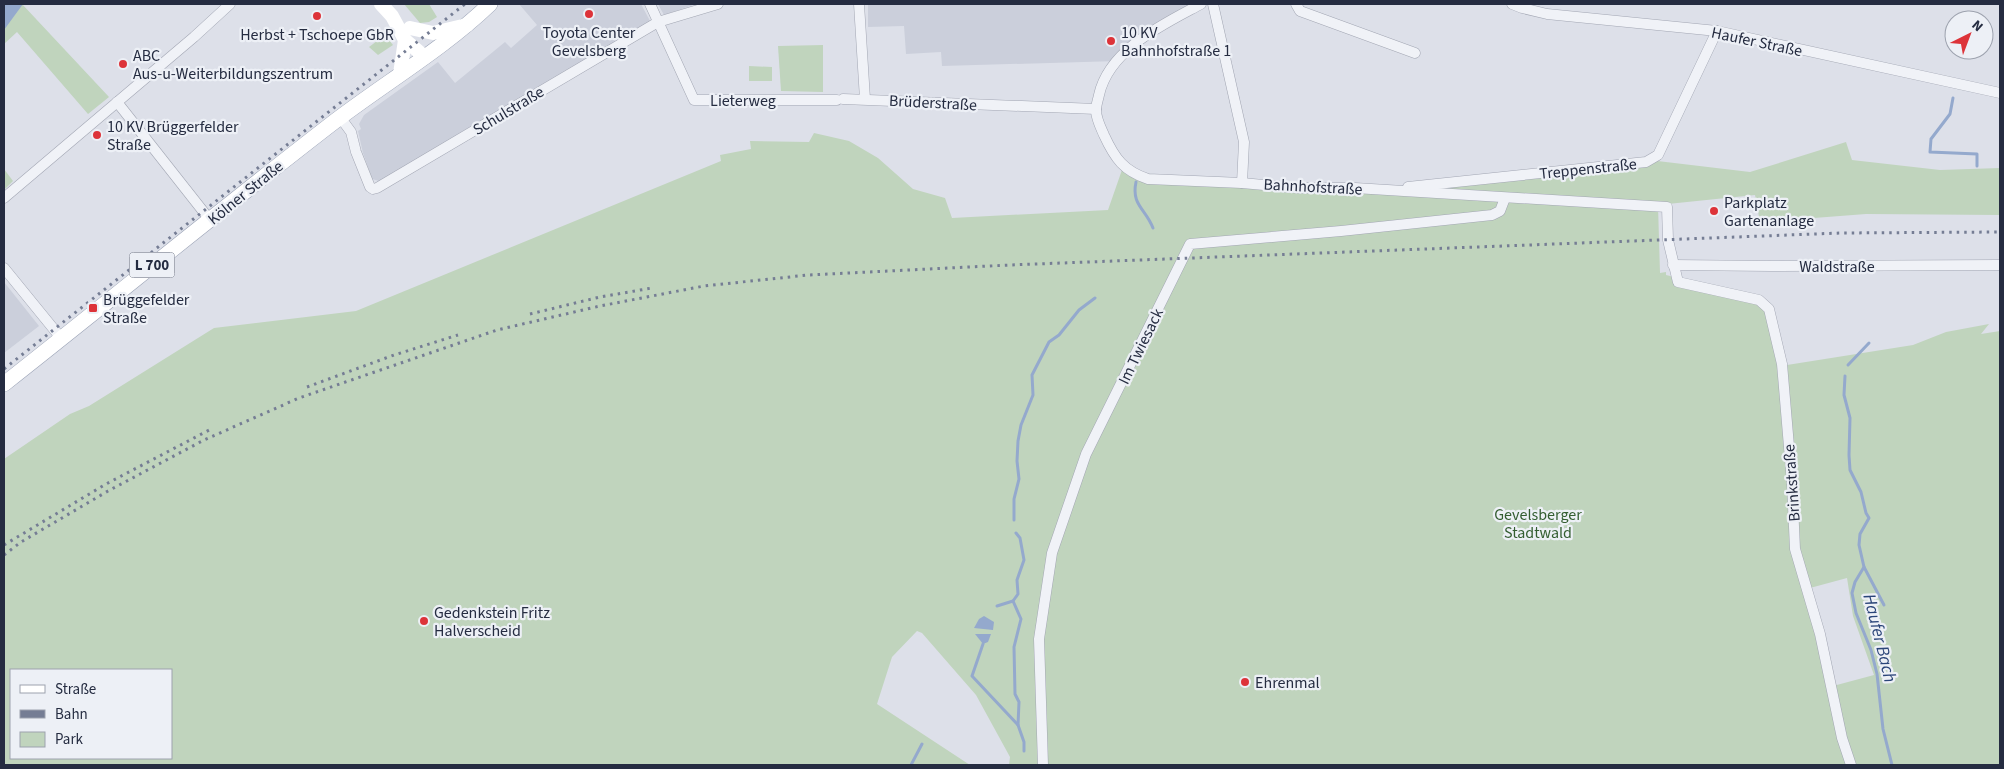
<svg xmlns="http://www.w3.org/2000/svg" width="2004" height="769" font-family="'Source Sans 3',sans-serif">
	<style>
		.built { fill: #cbcfdb }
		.green { fill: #c0d4bd; fill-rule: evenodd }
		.water { fill: #94a9cd }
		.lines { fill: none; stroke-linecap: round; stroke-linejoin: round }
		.stream { stroke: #94a9cd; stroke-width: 3 }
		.minor-casing { stroke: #a2a6b3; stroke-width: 11 }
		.primary-casing { stroke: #9ba3b6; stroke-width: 16 }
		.minor { stroke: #f0f2f7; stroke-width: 10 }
		.secondary { stroke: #fff; stroke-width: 14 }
		.primary { stroke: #fff; stroke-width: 15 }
		.rail { stroke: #757d94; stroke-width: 3; stroke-dasharray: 2.5 5; stroke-linecap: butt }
		.poi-dot { fill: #dd3339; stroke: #edf0f6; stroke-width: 2 }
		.labels { text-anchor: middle; stroke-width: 4.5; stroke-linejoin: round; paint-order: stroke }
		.shield { fill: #edf0f6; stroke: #616777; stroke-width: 1 }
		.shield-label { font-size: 15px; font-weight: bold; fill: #252c41 }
		.poi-label { font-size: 16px; fill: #252c41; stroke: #edf0f6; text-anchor: start }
		.street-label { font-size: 16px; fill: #252c41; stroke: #edf0f6 }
		.park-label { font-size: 16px; fill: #345e31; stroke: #edf0f6 }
		.water-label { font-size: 18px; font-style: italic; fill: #2b4579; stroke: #edf0f6 }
	</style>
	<rect width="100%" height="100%" fill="#dde0e9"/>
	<g class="built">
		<path d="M519 4H641L650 21 557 80 379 181 372 179 363 153 358 131 361 129 359 124 364 115 438 62 455 83 505 42 511 48 537 25Z"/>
		<path d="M658 4H696L664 15Z"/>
		<path d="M868 4H1201L1118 61 942 66 941 52 906 54 904 26 868 27Z"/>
		<path d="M4 282 39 326 4 353Z"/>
	</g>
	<g class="green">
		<path d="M4 4H22L109 97 88 114 17 32 4 44Z"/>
		<path d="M404 4H429L437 17 429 22 420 23Z"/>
		<path d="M385 35 393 45 378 55 369 47Z"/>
		<path d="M823 45V92L781 91 778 46Z"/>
		<path d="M749 66 772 67V81H749Z"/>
		<path d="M814 133 849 141 878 158 913 189 945 198 952 218 1108 210 1123 167 1136 175 1380 190 1649 160 1750 172 1846 142 1852 160 1940 170 2000 168V215L1866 214 1760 222 1755 195 1658 205 1660 273 1666 272V275L1760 298 1767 310 1787 365 1913 345 1946 332 1989 324 1981 334 2000 331V765H1009L1010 757 976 695 922 633 917 631 892 657 877 704 970 765H4V459L70 414 89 406 214 328 356 311 721 161 720 155 751 149 750 141 809 142ZM1847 578 1853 616 1874 675 1833 686 1810 588ZM11 670H171V758H11Z"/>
		<path d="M4 169 13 181 4 190Z"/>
	</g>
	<g class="water">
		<path d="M4 4H23L4 30Z"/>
		<path d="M984 616 994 622 993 630 974 628 979 619Z"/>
		<path d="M975 634H991L988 642 983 644Z"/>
	</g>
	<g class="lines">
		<g class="stream">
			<path d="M1953 98 1950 114 1931 139 1930 152 1977 154V166"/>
			<path d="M1136 182C1131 205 1146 209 1153 228"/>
			<path d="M1848 365 1869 343"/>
			<path d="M1845 376 1844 395 1850 418 1849 455 1850 470 1861 492 1866 513 1869 518 1860 534 1859 545 1864 567 1855 582 1852 593 1856 613 1871 650 1877 674 1883 729 1892 765"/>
			<path d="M1014 520V499L1019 479 1017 461 1018 441 1021 425 1033 395 1032 375 1049 342 1059 335 1079 310 1095 298"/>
			<path d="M1016 533 1020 538 1024 560 1017 580 1018 594 1013 601 1021 619 1014 647 1015 694 1019 702 1018 725 1024 742V751"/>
			<path d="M1864 567 1884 605"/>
			<path d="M997 606 1013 601"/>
			<path d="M983 644 972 676 1018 725"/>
			<path d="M911 765 922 744"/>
		</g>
		<defs>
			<g id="minor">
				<path d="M650 4 694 100H837"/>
				<path d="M859 4 865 99"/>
				<path d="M1201 4C1164 24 1109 49 1099 95 1098 100 1096 105 1096 110 1096 119 1101 128 1104 135 1115 159 1124 171 1148 179L1242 183 1298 188H1355L1667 207 1668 240 1678 282 1759 300 1769 309 1782 364 1792 482 1795 549 1820 634 1842 738 1851 765"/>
				<path d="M1213 4 1244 142 1242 183"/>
				<path d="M1296 4 1300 11 1415 53"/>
				<path d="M1512 4 1522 8 1547 14 1717 31 2000 93"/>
				<path d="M843 99 1096 109"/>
				<path d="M117 102 210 220"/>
				<path d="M340 117 351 132 356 152 370 187 373 189 377 188 658 22 718 4"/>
				<path d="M1408 187 1646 162 1658 155 1717 31"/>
				<path d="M4 198 194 37 230 4"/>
				<path d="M1673 265 1771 266 2000 265"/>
				<path d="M4 268 61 338"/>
				<path d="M1043 765 1039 639 1052 553 1086 454 1190 244 1341 231 1492 215 1500 211 1505 198"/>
			</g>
			<path id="primary" d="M4 384C113 298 220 210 330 125 383 84 442 50 490 4"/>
		</defs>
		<use href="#minor" class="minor-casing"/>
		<use href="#primary" class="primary-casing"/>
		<use href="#minor" class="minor"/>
		<g class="secondary">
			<path d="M381 4 392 16 405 40 425 57"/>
			<path d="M410 28 433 33 467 25"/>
			<path d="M400 74 405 40"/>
		</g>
		<use href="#primary" class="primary"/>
		<g class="rail">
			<path d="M530 314 600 297 652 288"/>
			<path d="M4 369 465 4"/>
			<path d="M307 387 394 355 458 335"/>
			<path d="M4 545 106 484 213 428"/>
			<path d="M4 555 21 542 108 491 204 440 299 398 497 330 600 306 704 286 808 275 1010 265 1840 233 2000 232"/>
		</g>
	</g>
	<g class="poi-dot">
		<circle cx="589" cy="14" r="5"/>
		<circle cx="317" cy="16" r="5"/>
		<circle cx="1111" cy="41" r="5"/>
		<circle cx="123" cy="64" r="5"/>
		<circle cx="97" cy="135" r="5"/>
		<circle cx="1714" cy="211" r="5"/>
		<rect x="88" y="303" width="10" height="10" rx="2.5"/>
		<circle cx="424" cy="621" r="5"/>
		<circle cx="1245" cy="682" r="5"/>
	</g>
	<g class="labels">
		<rect class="shield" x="129.5" y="252.5" width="45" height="25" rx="4"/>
		<g class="shield-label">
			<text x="152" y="270">L 700</text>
		</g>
		<g class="poi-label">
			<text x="589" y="38" text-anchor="middle">Toyota Center<tspan x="589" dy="18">Gevelsberg</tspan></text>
			<text x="1121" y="38">10 KV<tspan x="1121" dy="18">Bahnhofstraße 1</tspan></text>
			<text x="317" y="40" text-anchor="middle">Herbst + Tschoepe GbR</text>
			<text x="133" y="61">ABC<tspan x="133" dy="18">Aus-u-Weiterbildungszentrum</tspan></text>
			<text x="107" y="132">10 KV Brüggerfelder<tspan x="107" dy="18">Straße</tspan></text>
			<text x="1724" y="208">Parkplatz<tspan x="1724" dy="18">Gartenanlage</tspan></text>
			<text x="103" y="305">Brüggefelder<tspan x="103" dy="18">Straße</tspan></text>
			<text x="434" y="618">Gedenkstein Fritz<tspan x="434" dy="18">Halverscheid</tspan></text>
			<text x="1255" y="688">Ehrenmal</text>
		</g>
		<g class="street-label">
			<text transform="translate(1757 41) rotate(12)" y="6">Haufer Straße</text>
			<text x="743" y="106">Lieterweg</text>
			<text transform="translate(933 102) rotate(3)" y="6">Brüderstraße</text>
			<text transform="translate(508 110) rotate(-31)" y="6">Schulstraße</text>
			<text transform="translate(1588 168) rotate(-6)" y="6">Treppenstraße</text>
			<text transform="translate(1313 186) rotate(3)" y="6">Bahnhofstraße</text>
			<text transform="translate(245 192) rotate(-39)" y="6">Kölner Straße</text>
			<text x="1837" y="272">Waldstraße</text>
			<text transform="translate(1140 346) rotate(-64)" y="6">Im Twiesack</text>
			<text transform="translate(1791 483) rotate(-94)" y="6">Brinkstraße</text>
		</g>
		<g class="park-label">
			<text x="1538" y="520">Gevelsberger<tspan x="1538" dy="18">Stadtwald</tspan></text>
		</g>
		<g class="water-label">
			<text transform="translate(1880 638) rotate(76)" y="6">Haufer Bach</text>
		</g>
	</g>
	<rect width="2004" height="769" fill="none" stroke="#252c41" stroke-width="10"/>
	<rect x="10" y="669" width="162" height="90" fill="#edf0f6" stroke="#9da2ae"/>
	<rect x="20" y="685" width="25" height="8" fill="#ffffff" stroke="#9da2ae"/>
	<text x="55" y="694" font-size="15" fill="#252c41">Straße</text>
	<rect x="20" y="710" width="25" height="8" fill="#757d94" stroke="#9da2ae"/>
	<text x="55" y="719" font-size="15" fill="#252c41">Bahn</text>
	<rect x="20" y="732" width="25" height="15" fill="#c0d4bd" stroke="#9da2ae"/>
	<text x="55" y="744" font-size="15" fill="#252c41">Park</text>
	<g transform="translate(1969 35) rotate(42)"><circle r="24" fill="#edf0f6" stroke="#9da2ae"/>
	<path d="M0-4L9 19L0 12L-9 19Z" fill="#dd3339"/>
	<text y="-8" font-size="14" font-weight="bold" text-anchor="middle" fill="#252c41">N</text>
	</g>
</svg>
